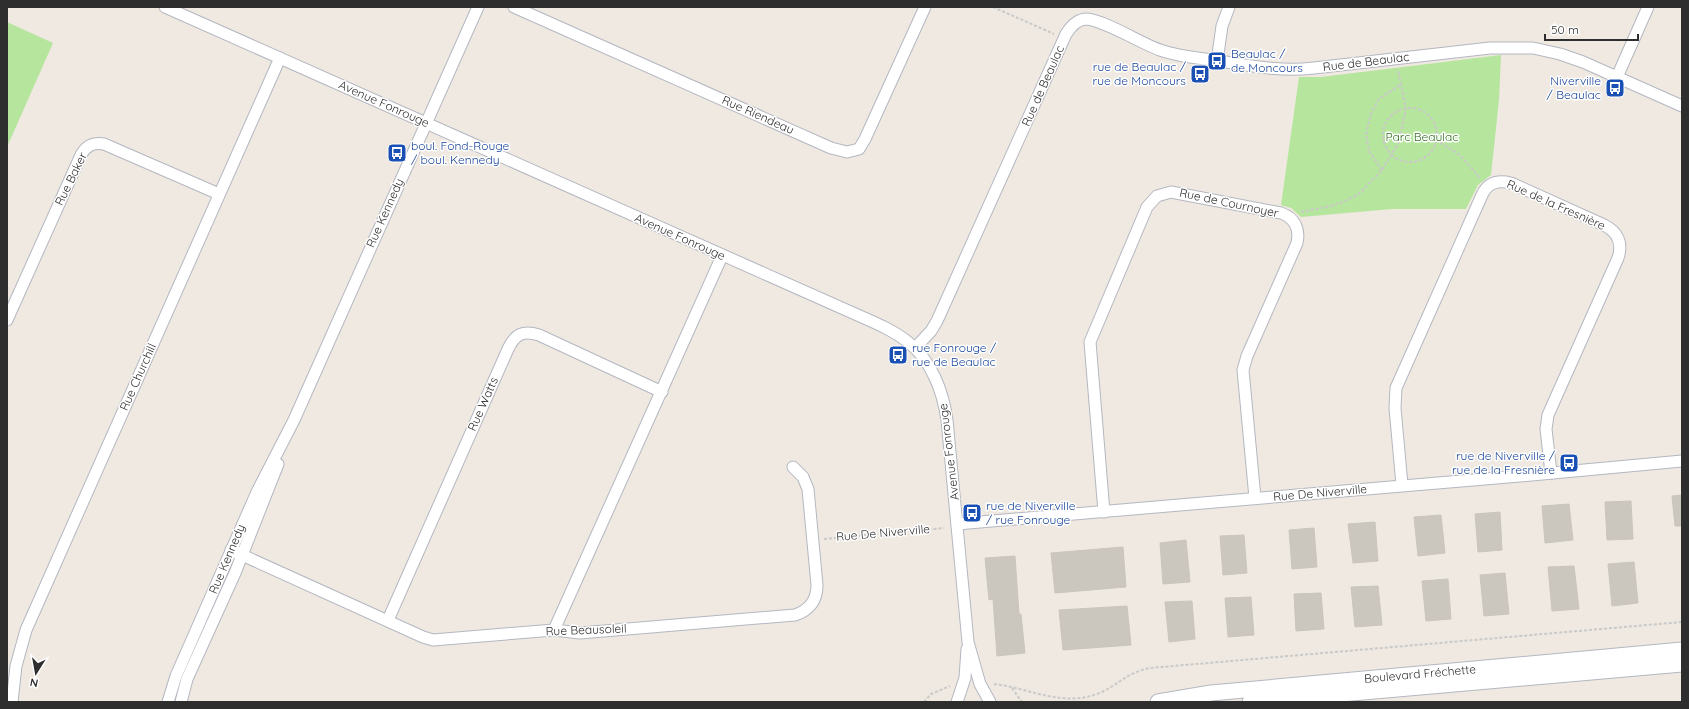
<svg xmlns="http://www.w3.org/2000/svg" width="1689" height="709" font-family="Quicksand,sans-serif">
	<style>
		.green { fill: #b6e59e }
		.building { fill: #cbc7bf; stroke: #cbc5ba }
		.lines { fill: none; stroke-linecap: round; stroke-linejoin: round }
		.street-casing { stroke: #b4b7c1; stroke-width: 13 }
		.secondary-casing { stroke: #b4b7c1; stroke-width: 17 }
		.path { stroke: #c9c9c9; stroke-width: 2; stroke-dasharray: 3 2; stroke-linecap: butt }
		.street { stroke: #fff; stroke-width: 11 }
		.secondary { stroke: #fff; stroke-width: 15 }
		.labels { text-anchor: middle; stroke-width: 3; stroke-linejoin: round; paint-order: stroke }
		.transit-label { font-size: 12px; fill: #164399; stroke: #fff; text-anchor: start }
		.street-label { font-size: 12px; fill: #2e2e2e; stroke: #fff }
		.park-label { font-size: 12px; fill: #2c6e1b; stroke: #fff }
	</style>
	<rect width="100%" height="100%" fill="#efe9e1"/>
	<g class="green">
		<path d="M7 22 53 43 7 147Z"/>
		<path d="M1501 55 1499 100 1491 175 1478 185 1466 209H1392L1301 217 1291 208 1281 205 1299 77H1321Z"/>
	</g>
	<g class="building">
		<path d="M1682 495V526H1675L1672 496Z"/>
		<path d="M1631 501 1633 539 1607 540 1605 502Z"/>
		<path d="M1569 504 1573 540 1545 543 1542 506Z"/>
		<path d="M1500 512 1502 550 1478 552 1475 514Z"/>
		<path d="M1441 515 1445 553 1418 556 1414 517Z"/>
		<path d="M1375 522 1378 561 1353 563 1348 524Z"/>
		<path d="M1314 528 1317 567 1292 569 1289 530Z"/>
		<path d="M1244 535 1247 573 1223 575 1220 536Z"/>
		<path d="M1186 540 1190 582 1163 584 1160 543Z"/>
		<path d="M1123 547 1126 587 1055 593 1051 553Z"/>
		<path d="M1015 556 1019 614H1021L1025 653 997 656 993 599 989 600 985 558Z"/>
		<path d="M1634 562 1638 603 1612 606 1608 564Z"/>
		<path d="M1574 566 1579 609 1552 611 1548 567Z"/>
		<path d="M1505 573 1509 614 1484 616 1480 575Z"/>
		<path d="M1448 579 1451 619 1426 621 1422 581Z"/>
		<path d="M1378 586 1382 625 1355 627 1351 587Z"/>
		<path d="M1321 593 1324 629 1296 631 1294 594Z"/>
		<path d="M1251 597 1254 635 1228 637 1225 598Z"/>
		<path d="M1192 601 1195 639 1169 642 1165 602Z"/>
		<path d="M1127 606 1131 645 1063 650 1059 610Z"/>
	</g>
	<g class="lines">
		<defs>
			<g id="street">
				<path d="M165 7 862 317C878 324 894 331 908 342 931 360 943 391 947 420L968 642 980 684 990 702"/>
				<path d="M514 7 831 148 847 152 859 149 865 139 925 7"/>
				<path d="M1217 61 1222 26 1229 7"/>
				<path d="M1617 77 1648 7"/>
				<path d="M7 320 81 155C86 146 93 142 104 144L219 194"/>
				<path d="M915 348 931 331 937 321 1066 34C1071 26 1077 19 1087 19 1106 21 1140 43 1160 50 1179 57 1200 58 1220 61 1251 66 1282 72 1314 68L1490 48H1533L1560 54 1583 62 1682 106"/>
				<path d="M1402 485 1395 408 1396 388 1482 195C1488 182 1498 180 1511 183L1604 225C1618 232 1623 243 1618 258L1548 415 1546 429 1551 473"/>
				<path d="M1104 512 1090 342 1147 207 1157 196 1171 192 1281 213C1295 218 1300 229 1297 243L1247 356 1243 370 1255 498"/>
				<path d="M957 524 1520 476 1682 461"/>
				<path d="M231 550 423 637 433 640 554 630 580 633 795 615C810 610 817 600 817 585L808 489 803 477 793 467"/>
				<path d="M388 620 508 349C515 334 523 330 539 335L662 392"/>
				<path d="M554 630 722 256"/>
				<path d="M12 702 16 666 26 630 280 58"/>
				<path d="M168 702 176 676 257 492 294 420 478 7"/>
				<path d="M181 702 187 679 235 573 278 464"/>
				<path d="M957 702 965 678 967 649"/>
			</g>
			<g id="secondary">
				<path d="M1158 702 1211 693 1682 650"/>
				<path d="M1250 702 1682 664"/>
			</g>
		</defs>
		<use href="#street" class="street-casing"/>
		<use href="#secondary" class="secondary-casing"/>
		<g class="path">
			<path d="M993 7 1054 34"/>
			<circle cx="1410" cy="135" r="27"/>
			<path d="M1436 140 1460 155 1480 178"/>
			<path d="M1382 170 1369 151 1366 134 1371 113 1379 99 1400 85"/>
			<path d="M1301 212 1331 206 1343 202 1359 194 1382 170 1398 144 1406 109 1398 70"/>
			<path d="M824 539 944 528"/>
			<path d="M994 684C1029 688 1061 707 1097 694 1118 686 1125 673 1150 668L1682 622"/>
			<path d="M1012 688 1022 702"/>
			<path d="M924 702 931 694 950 686"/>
		</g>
		<use href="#street" class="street"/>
		<use href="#secondary" class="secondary"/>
	</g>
	<defs>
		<symbol id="bus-square" viewBox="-11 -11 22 22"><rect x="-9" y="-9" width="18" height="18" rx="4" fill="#1a4fb4" stroke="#fff"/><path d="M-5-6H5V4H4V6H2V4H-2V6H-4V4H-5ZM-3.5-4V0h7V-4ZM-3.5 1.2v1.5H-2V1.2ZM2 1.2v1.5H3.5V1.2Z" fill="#fff"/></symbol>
	</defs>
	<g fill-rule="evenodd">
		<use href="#bus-square" x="1206" y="50" width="22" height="22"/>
		<use href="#bus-square" x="1189" y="63" width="22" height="22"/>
		<use href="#bus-square" x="1604" y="77" width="22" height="22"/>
		<use href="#bus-square" x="386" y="142" width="22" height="22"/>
		<use href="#bus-square" x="887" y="344" width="22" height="22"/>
		<use href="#bus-square" x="1558" y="452" width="22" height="22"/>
		<use href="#bus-square" x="961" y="502" width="22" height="22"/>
	</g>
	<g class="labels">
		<g class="transit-label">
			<text x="1231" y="58">Beaulac /<tspan x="1231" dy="14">de Moncours</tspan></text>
			<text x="1186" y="71" text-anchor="end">rue de Beaulac /<tspan x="1186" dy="14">rue de Moncours</tspan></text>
			<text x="1601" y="85" text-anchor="end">Niverville<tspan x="1601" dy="14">/ Beaulac</tspan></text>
			<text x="411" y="150">boul. Fond-Rouge<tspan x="411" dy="14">/ boul. Kennedy</tspan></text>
			<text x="912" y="352">rue Fonrouge /<tspan x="912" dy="14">rue de Beaulac</tspan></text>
			<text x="1555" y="460" text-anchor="end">rue de Niverville /<tspan x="1555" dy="14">rue de la Fresnière</tspan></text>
			<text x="986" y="510">rue de Niverville<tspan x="986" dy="14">/ rue Fonrouge</tspan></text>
		</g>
		<g class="street-label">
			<text transform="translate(1366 62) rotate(-7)" y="4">Rue de Beaulac</text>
			<text transform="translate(1043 86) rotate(-66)" y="4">Rue de Beaulac</text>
			<text transform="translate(384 104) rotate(24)" y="4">Avenue Fonrouge</text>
			<text transform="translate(758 115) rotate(24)" y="4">Rue Riendeau</text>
			<text transform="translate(71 179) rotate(-64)" y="4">Rue Baker</text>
			<text transform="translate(1229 203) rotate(12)" y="4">Rue de Cournoyer</text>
			<text transform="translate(1556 205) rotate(24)" y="4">Rue de la Fresnière</text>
			<text transform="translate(385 213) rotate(-66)" y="4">Rue Kennedy</text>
			<text transform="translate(680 237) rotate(24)" y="4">Avenue Fonrouge</text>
			<text transform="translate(138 377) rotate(-66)" y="4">Rue Churchill</text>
			<text transform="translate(483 404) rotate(-66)" y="4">Rue Watts</text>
			<text transform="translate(949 452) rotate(-97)" y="4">Avenue Fonrouge</text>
			<text transform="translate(1320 493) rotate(-5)" y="4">Rue De Niverville</text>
			<text transform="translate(883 533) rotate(-5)" y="4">Rue De Niverville</text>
			<text transform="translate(227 559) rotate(-67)" y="4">Rue Kennedy</text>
			<text transform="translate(586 630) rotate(-2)" y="4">Rue Beausoleil</text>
			<text transform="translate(1420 674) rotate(-5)" y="4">Boulevard Fréchette</text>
		</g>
		<g class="park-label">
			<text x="1422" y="141">Parc Beaulac</text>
		</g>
	</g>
	<rect width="1689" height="709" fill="none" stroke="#2e2e2e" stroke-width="16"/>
	<g transform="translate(36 673) rotate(191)" stroke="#ffffff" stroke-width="3" paint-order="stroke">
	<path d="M0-3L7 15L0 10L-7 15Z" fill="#2e2e2e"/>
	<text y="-6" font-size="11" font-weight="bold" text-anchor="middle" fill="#2e2e2e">N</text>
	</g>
	<path d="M1545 34v6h93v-6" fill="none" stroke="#2e2e2e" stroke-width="2"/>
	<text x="1551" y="34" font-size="12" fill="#2e2e2e" stroke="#ffffff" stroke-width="3" paint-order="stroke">50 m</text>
</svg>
